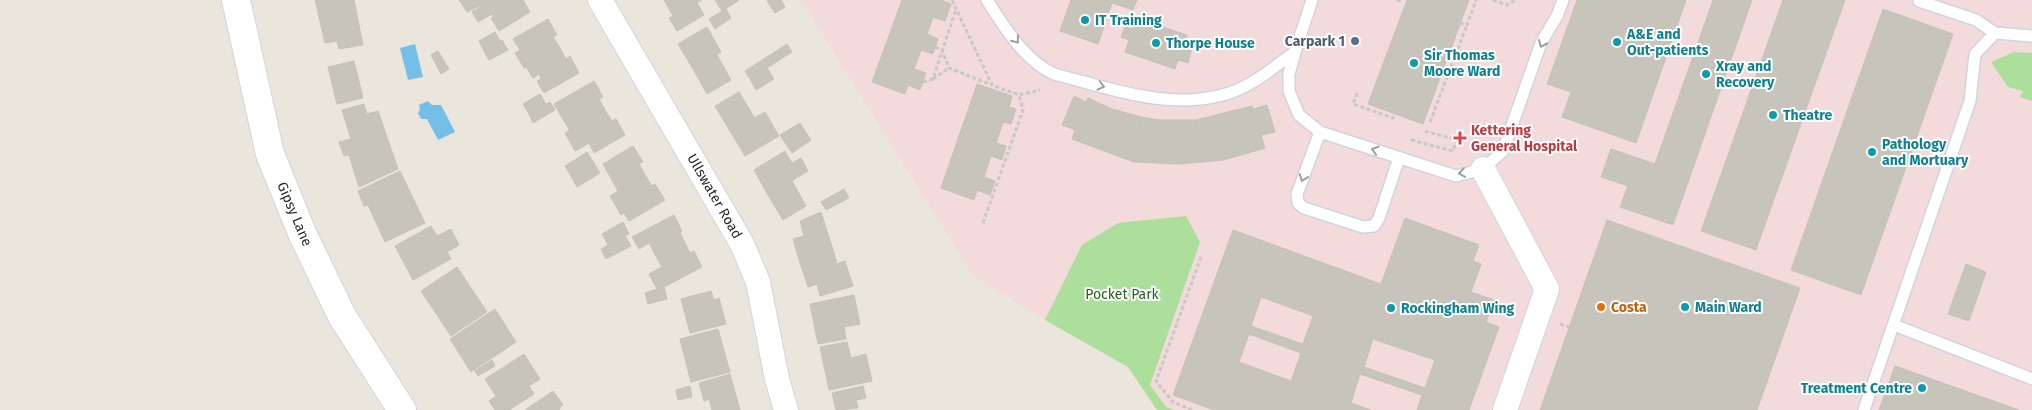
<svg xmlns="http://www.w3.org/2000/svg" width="2032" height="410" font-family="'Fira Sans',sans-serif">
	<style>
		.medical { fill: #f2dbda }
		.green { fill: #acdf9b }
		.water { fill: #74bfe8 }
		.building { fill: #c7c4bb; stroke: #c6c2b6; fill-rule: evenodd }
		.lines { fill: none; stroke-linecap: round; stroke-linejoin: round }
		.lane-casing { stroke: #d2d3e2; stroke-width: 14 }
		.street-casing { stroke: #d2d3e2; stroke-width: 26 }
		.secondary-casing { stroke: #d2d3e2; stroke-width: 30 }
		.path { stroke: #c8c8c8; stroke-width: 3; stroke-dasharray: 4 2.5; stroke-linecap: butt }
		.lane { stroke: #fff; stroke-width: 11 }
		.street { stroke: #fff; stroke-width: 24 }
		.secondary { stroke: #fff; stroke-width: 28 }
		.oneway { stroke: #9f9f9f }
		.culture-dot { fill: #0f9aa8; stroke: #fff; stroke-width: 2 }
		.service-dot { fill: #5c6f8a; stroke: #fff; stroke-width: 2 }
		.health-dot { fill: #e0444e; stroke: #fff; stroke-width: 2 }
		.food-dot { fill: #e8710a; stroke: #fff; stroke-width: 2 }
		.labels { text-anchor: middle; stroke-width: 4; stroke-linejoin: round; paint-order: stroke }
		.culture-label { font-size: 14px; font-weight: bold; fill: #0d838f; stroke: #fff; text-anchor: start }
		.service-label { font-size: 14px; font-weight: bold; fill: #4e5e75; stroke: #fff; text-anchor: end }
		.health-label { font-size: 14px; font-weight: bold; fill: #be3a42; stroke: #fff; text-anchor: start }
		.street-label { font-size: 14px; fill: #2a2a2a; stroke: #fff }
		.park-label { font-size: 14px; fill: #25631d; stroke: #fff }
		.food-label { font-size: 14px; font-weight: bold; fill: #c56008; stroke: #fff; text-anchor: start }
	</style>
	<rect width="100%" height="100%" fill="#ebe6dc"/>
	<path class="medical" d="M801 0H2032V410H1157L1128 367 1045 320 974 277Z"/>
	<g class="green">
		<path d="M2014 52 2032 53V101L2020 97 2023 91 2008 87 1991 62Z"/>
		<path d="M1186 216 1200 242 1150 385 1166 407 1174 410H1157L1128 367 1045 320 1082 245 1118 223Z"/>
	</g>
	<g class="water">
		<path d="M415 44 423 77 408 80 400 48Z"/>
		<path d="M428 101 432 105H441L455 132 438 140 427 119H421L418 113 420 109 419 105Z"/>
	</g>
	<g class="building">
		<path d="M315 0H354L363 45 339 49 337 41 325 43Z"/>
		<path d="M459 0H492L467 12Z"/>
		<path d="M492 0H523L530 12 499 31 491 18 494 17 492 14 478 22 472 12Z"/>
		<path d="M664 0H702L697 3 704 15 677 31 669 18 673 16Z"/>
		<path d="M715 0H738V1L722 11Z"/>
		<path d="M769 0H781L785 7 775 13 767 1Z"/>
		<path d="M902 0H941L951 4 945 21 933 17 927 34 938 39 933 54 921 50 914 69 926 73 920 90 908 85 905 94 872 82Z"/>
		<path d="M1071 0H1137L1133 10 1112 3 1098 44 1060 31Z"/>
		<path d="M1407 0H1469L1423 124 1368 104Z"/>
		<path d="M1577 0H1686L1636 143 1562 117 1571 92 1547 84Z"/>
		<path d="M1713 0H1752L1673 225 1620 207 1628 186 1601 177 1611 149 1655 164Z"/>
		<path d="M1783 0H1845L1756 250 1701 231Z"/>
		<path d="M726 9 731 18 715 29 709 19Z"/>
		<path d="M1883 9 1953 34 1861 295 1791 270Z"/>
		<path d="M1136 18 1187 35 1183 45 1192 48 1188 63 1178 60 1175 69 1125 52 1129 40 1121 37 1125 27 1133 29Z"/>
		<path d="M548 19 557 35 553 37 560 48 524 68 515 53 520 50 513 39Z"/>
		<path d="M707 27 721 52 693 69 678 44Z"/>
		<path d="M495 32 500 41 484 51 479 41Z"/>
		<path d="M502 40 508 50 489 60 484 51Z"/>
		<path d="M787 44 792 52 750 79 745 71Z"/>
		<path d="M560 48 566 59 570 56 579 73 544 93 537 81 541 79 539 74 533 78 526 67Z"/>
		<path d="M438 51 449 69 441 74 431 55Z"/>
		<path d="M717 55 731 80 707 94 693 69Z"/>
		<path d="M354 61 363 98 337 104 328 67Z"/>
		<path d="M767 68 774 79 756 90 750 79Z"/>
		<path d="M594 81 603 97 599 99 605 110 570 131 554 104Z"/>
		<path d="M977 84 1012 96 1009 107 1016 109 1011 124 1003 122 996 143 1006 146 1002 160 991 156 984 177 995 181 990 195 977 190 974 200 941 188Z"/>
		<path d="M739 92 754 117 730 131 715 106Z"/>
		<path d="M540 94 546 104 529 114 523 104Z"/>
		<path d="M1074 96 1086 102 1088 98 1112 109 1141 117 1134 162 1072 139 1075 130 1062 125Z"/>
		<path d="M550 102 555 110 533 123 529 114Z"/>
		<path d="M364 104 367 114 378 111 398 169 359 187 349 155 344 156 339 142 351 139 342 110Z"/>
		<path d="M1267 105 1275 132 1261 135 1265 148 1224 160 1201 162 1196 120 1252 106 1253 109Z"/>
		<path d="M605 110 612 121 616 119 625 135 594 153 589 143 575 151 565 133Z"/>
		<path d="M765 112 779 136 745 156 730 131Z"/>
		<path d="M1141 117 1159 120H1196L1201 162 1179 164 1134 162Z"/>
		<path d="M800 123 805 131 786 144 780 135Z"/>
		<path d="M805 131 811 140 792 153 786 144Z"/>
		<path d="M633 146 643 162 639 164 645 175 618 191 603 164Z"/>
		<path d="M785 151 792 163 801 158 808 171 768 195 754 170Z"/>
		<path d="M587 152 594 163 571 176 565 166Z"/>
		<path d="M594 163 600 173 577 187 571 176Z"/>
		<path d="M400 171 425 223 385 242 368 205 364 206 358 191Z"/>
		<path d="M645 175 652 186 655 184 665 200 629 221 624 213 621 215 610 196Z"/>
		<path d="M792 181 806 206 783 220 768 195Z"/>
		<path d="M844 189 849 198 826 210 821 202Z"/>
		<path d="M821 212 834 253 800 263 793 239 804 236 800 221Z"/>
		<path d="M674 215 682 231 680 233 685 243 657 258 649 243 639 249 632 237Z"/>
		<path d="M1405 218 1479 245 1473 261 1481 264 1471 292 1494 300 1486 322 1499 327 1469 410H1417L1422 395 1360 374 1351 403 1371 410H1214L1173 395 1233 230 1381 284ZM1261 297 1313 316 1303 344 1251 326ZM1249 334 1301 353 1291 381 1239 362ZM1373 339 1435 360 1425 388 1364 367Z"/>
		<path d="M1607 220 1800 288 1757 410H1540Z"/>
		<path d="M623 222 629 234 608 245 602 234Z"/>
		<path d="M431 226 437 236 451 229 459 245 447 252 451 259 413 280 395 246Z"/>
		<path d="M625 236 631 246 606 259 601 249Z"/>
		<path d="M685 243 690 253 694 251 702 267 664 287 667 299 648 304 645 293 657 289 649 274 662 267 657 258Z"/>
		<path d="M834 253 837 264 845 261 853 286 820 296 817 284 808 287 800 263Z"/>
		<path d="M1966 264 1986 272 1969 321 1948 314Z"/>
		<path d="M457 267 487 312 451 336 421 291Z"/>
		<path d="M711 291 714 300 719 298 726 324 690 333 681 299Z"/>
		<path d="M854 295 860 324 844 327 846 339 818 344 810 304Z"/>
		<path d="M495 309 516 342 471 372 450 339Z"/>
		<path d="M718 329 730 372 691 382 680 339Z"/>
		<path d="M847 342 851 358 866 354 872 381 829 390 820 347Z"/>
		<path d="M524 354 540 379 529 386 534 394 509 410H495L489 401 496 396 485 379Z"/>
		<path d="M492 360 495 366 478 376 475 371Z"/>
		<path d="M1895 366 2019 410H1879Z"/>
		<path d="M730 374 740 410H712L709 399 704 401 699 383Z"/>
		<path d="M690 386 692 397 678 400 676 390Z"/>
		<path d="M863 386 866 398 856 400 858 408 836 410 832 393Z"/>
		<path d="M553 391 563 405 559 408 560 410H525Z"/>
	</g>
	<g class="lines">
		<defs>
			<g id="lane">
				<path d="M987 0C1004 27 1025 61 1054 74 1110 88 1168 111 1226 94 1251 87 1274 67 1295 52"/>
				<path d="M1312 0 1295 52 1289 74V91L1299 115 1320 132 1456 176 1483 169 1503 151 1541 43 1557 16 1563 0"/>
				<path d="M1919 1 1976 20 1995 33 2032 36"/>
				<path d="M1320 132 1297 194 1298 203 1304 208 1363 227 1374 226 1379 218 1399 158"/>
				<path d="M1894 325 2032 379"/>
				<path d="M1864 410 1970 101 1975 54 1995 33"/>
			</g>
			<g id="street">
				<path d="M600 0 742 244 758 282 777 379 786 410"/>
				<path d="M1483 169 1547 289 1505 410"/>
			</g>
			<path id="secondary" d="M236 0 270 154 302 233 342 316 402 410"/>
		</defs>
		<use href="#lane" class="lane-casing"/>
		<use href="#street" class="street-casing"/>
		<use href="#secondary" class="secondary-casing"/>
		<g class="path">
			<path d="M952 0 992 85 1019 95 1040 90"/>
			<path d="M1397 0 1401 1V0"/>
			<path d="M1493 0 1507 5 1516 0"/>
			<path d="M1460 23 1467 25 1476 0"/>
			<path d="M935 47 942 50 949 68 992 85"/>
			<path d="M933 79 949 68"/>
			<path d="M923 82 933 79 956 9"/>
			<path d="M1357 93 1353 104 1393 118 1395 114"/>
			<path d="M1430 122 1467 25"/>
			<path d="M1411 140 1453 151 1457 140 1425 131"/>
			<path d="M983 223 1023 110 1019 95"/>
			<path d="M1560 324 1569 327"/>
			<path d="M1192 410 1173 402 1156 381 1201 257"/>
		</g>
		<use href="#lane" class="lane"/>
		<use href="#street" class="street"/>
		<use href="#secondary" class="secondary"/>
	</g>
	<defs><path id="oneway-chevron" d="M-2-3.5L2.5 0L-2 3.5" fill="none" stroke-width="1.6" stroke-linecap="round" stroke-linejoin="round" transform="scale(1.25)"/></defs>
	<g class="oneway">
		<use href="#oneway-chevron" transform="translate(1016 40) rotate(52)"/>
		<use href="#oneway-chevron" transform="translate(1542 44) rotate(114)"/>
		<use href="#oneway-chevron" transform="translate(1101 86) rotate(14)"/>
		<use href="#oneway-chevron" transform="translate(1375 150) rotate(-162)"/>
		<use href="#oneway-chevron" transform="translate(1462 173) rotate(172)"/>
		<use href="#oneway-chevron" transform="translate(1303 178) rotate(110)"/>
	</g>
	<g class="culture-dot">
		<circle cx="1085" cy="20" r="5"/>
		<circle cx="1617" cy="42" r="5"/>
		<circle cx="1156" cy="43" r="5"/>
		<circle cx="1414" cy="63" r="5"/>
		<circle cx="1706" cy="74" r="5"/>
		<circle cx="1773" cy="115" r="5"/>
		<circle cx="1872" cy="152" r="5"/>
		<circle cx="1685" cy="307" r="5"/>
		<circle cx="1391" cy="308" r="5"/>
		<circle cx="1922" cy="388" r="5"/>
	</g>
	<circle class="service-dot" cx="1355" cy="41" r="5"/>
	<path class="health-dot" d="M1457.5 130.5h5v5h5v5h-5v5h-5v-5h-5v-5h5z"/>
	<circle class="food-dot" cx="1601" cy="307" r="5"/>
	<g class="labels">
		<g class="culture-label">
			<text x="1095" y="25">IT Training</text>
			<text x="1627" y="39">A&amp;E and<tspan x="1627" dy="16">Out-patients</tspan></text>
			<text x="1166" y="48">Thorpe House</text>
			<text x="1424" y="60">Sir Thomas<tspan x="1424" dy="16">Moore Ward</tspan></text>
			<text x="1716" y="71">Xray and<tspan x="1716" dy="16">Recovery</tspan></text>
			<text x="1783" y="120">Theatre</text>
			<text x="1882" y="149">Pathology<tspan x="1882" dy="16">and Mortuary</tspan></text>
			<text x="1695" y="312">Main Ward</text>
			<text x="1401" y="313">Rockingham Wing</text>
			<text x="1912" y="393" text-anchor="end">Treatment Centre</text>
		</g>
		<g class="service-label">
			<text x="1345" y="46">Carpark 1</text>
		</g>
		<g class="health-label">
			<text x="1471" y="135">Kettering<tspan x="1471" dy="16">General Hospital</tspan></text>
		</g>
		<g class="street-label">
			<text transform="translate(715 196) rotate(60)" y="5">Ullswater Road</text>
			<text transform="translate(295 214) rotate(67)" y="5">Gipsy Lane</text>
		</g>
		<g class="park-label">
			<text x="1122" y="299">Pocket Park</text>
		</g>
		<g class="food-label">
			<text x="1611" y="312">Costa</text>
		</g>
	</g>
</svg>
